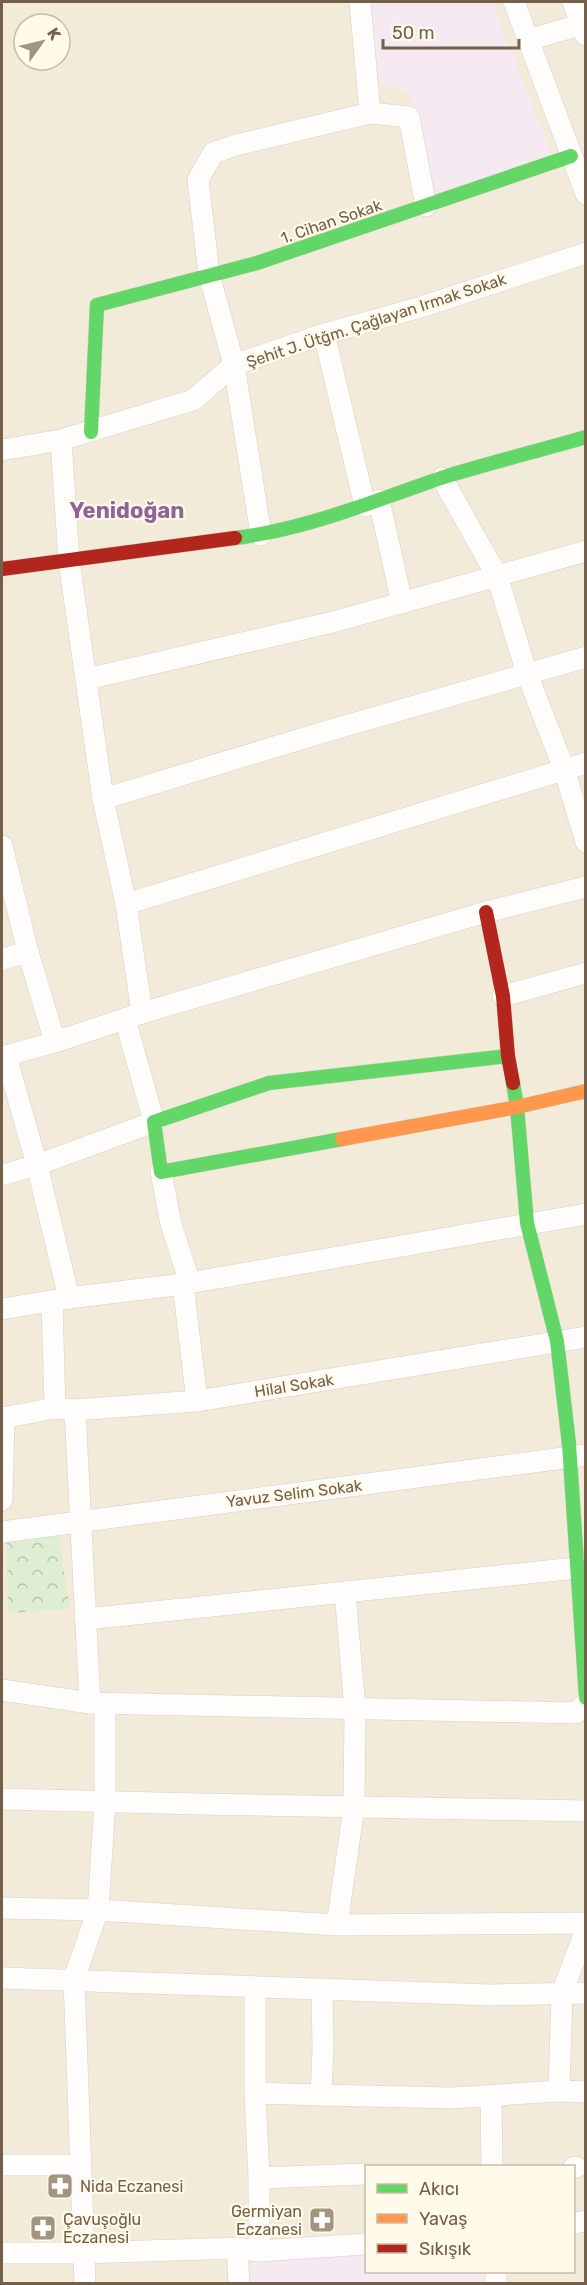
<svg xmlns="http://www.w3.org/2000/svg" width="587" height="2285" font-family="Rubik,sans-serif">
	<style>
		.residential { fill: #f2ebd9; fill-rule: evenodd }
		.education { fill: #f5e9f2 }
		.park { fill: url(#park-crowns) }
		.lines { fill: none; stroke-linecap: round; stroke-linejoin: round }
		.street-casing { stroke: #d4d0c6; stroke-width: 22 }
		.fast-casing { stroke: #d6d1c7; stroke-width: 15 }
		.slow-casing { stroke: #d6d1c7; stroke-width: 15 }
		.jam-casing { stroke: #d6d1c7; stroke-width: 15 }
		.street { stroke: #fefdfc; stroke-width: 21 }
		.fast { stroke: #63d668; stroke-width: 14 }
		.slow { stroke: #ff974d; stroke-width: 14 }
		.jam { stroke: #b3261e; stroke-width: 14 }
		.labels { text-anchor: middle; stroke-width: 4.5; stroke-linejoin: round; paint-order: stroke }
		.street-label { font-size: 16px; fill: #746049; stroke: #fffae9 }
		.poi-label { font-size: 16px; fill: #746049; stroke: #fffae9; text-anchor: start }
		.district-label { font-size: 22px; font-weight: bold; fill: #8f6498; stroke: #fffae9 }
	</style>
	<defs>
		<pattern id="park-crowns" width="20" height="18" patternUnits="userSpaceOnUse" patternTransform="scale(1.5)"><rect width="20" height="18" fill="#deeed3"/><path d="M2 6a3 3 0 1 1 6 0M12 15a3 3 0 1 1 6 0" fill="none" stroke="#b9c4ad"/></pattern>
	</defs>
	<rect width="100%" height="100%" fill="#f6f4e9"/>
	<path class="residential" d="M2 2H585V2283H2ZM24 24H60V60H24ZM366 2166H574V2272H366Z"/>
	<g class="education">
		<path d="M366 2H492L551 153 436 196 409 92 373 82Z"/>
		<path d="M366 2253V2272H484L485 2283H252V2259Z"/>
	</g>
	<path class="park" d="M58 1533 70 1609 8 1613 7 1541Z"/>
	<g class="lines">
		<defs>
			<g id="street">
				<path d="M360 2 370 113 409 117 426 206"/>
				<path d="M514 2 586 194"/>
				<path d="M573 2 585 35"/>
				<path d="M528 40 586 23"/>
				<path d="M324 334 365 506"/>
				<path d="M61 440 69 561 103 799 126 904 142 1013"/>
				<path d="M2 450 61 440 193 400 234 365 324 334 421 307 586 253"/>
				<path d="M442 478 497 576 527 674 564 769 586 842"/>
				<path d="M379 500 402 603"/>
				<path d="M261 535 234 365 209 274 198 180 213 153 236 145 370 113"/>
				<path d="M87 679 333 622 586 551"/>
				<path d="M103 799 324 732 586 657"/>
				<path d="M2 846 28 952 55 1042"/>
				<path d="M126 904 586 763"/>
				<path d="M2 959 28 952"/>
				<path d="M503 996 586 973"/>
				<path d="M6 1056 37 1165 69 1298"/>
				<path d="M2 1057 55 1042 142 1013 486 912 586 887"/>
				<path d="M161 1172 171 1224 190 1283"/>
				<path d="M2 1175 37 1165 154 1122 125 1019"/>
				<path d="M183 1284 197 1401"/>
				<path d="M52 1301 55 1408"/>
				<path d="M2 1309 69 1298 183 1284 586 1214"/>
				<path d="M75 1410 90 1703"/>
				<path d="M2 1418 55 1408 75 1410 197 1401 586 1337"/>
				<path d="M2 1500 4 1418"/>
				<path d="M2 1532 586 1455"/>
				<path d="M86 1619 586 1567"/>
				<path d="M2 1690 90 1703 576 1713 586 1703"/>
				<path d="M2 1799 198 1804 586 1811"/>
				<path d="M2 1908 98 1910 337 1925 586 1923"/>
				<path d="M337 1925 354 1807 355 1709 345 1592"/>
				<path d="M2 1978 490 1995 586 1993"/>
				<path d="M255 1988V2093L259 2178V2251"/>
				<path d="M322 1989 323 2048 321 2095 452 2098 559 2091 586 2092"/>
				<path d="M559 2091 562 1993 586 1929"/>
				<path d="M255 2093 321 2095"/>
				<path d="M491 2097 492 2166"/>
				<path d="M2 2165H81"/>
				<path d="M574 2167H576"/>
				<path d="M259 2178 366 2174"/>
				<path d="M574 2223 586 2221"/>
				<path d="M237 2248 239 2284"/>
				<path d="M2 2253H83L237 2248 259 2251 366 2244"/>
				<path d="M496 2272V2284"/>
				<path d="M85 2284 74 1979 98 1910 105 1802V1703"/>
			</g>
			<g id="fast">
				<path d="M91 432 97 305 257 263 571 156"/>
				<path d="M235 538C307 529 374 501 441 478 489 463 538 451 586 437"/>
				<path d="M513 1083 517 1107 527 1223 557 1341 569 1444 586 1698"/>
				<path d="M342 1139 161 1172 154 1122 269 1083 508 1056"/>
			</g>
			<path id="slow" d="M342 1139 517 1107 586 1091"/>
			<g id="jam">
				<path d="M2 569 235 538"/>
				<path d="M486 912 503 996 508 1056 513 1083"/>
			</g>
		</defs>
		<use href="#street" class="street-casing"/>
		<use href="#fast" class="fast-casing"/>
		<use href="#slow" class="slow-casing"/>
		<use href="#jam" class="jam-casing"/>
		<use href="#street" class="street"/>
		<use href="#fast" class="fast"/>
		<use href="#slow" class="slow"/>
		<use href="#jam" class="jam"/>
	</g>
	<defs>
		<symbol id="pharmacy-square" viewBox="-11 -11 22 22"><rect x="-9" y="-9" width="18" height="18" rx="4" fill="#a29481" stroke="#fffae9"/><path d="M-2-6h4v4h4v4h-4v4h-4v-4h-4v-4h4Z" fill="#fff"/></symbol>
	</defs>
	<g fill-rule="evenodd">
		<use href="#pharmacy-square" x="45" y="2171" width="30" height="30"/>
		<use href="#pharmacy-square" x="307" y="2205" width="30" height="30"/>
		<use href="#pharmacy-square" x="28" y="2213" width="30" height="30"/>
	</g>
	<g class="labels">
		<g class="street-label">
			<text transform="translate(331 221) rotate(-19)" y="6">1. Cihan Sokak</text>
			<text transform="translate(376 320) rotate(-18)" y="6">Şehit J. Ütğm. Çağlayan Irmak Sokak</text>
			<text transform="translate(294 1385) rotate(-9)" y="6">Hilal Sokak</text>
			<text transform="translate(294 1493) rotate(-7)" y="6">Yavuz Selim Sokak</text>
		</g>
		<g class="poi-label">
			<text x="80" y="2192">Nida Eczanesi</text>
			<text x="302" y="2217" text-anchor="end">Germiyan<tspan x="302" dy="18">Eczanesi</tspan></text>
			<text x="63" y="2225">Çavuşoğlu<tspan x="63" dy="18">Eczanesi</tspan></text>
		</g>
		<g class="district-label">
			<text x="127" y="518">Yenidoğan</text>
		</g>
	</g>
	<rect width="587" height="2285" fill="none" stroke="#746049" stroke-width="6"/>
	<rect x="365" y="2165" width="210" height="108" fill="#fffae9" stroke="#c7bca9" stroke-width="1.5"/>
	<rect x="377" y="2184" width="30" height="9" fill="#63d668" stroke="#c7bca9" stroke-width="1.5"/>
	<text x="419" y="2195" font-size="18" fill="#746049">Akıcı</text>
	<rect x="377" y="2214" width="30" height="9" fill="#ff974d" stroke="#c7bca9" stroke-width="1.5"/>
	<text x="419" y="2225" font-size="18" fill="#746049">Yavaş</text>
	<rect x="377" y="2244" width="30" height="9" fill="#b3261e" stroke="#c7bca9" stroke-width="1.5"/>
	<text x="419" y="2255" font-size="18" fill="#746049">Sıkışık</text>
	<g transform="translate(42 42) rotate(56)"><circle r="28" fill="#fffae9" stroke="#c7bca9" stroke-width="1.5"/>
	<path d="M0-4.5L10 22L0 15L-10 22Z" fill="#a29481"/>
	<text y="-9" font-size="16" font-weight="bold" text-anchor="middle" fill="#746049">K</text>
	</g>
	<path d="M383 39v9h136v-9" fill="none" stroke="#746049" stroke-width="3"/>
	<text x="392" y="39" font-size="18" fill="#746049" stroke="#fffae9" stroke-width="4.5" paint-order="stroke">50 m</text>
</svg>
